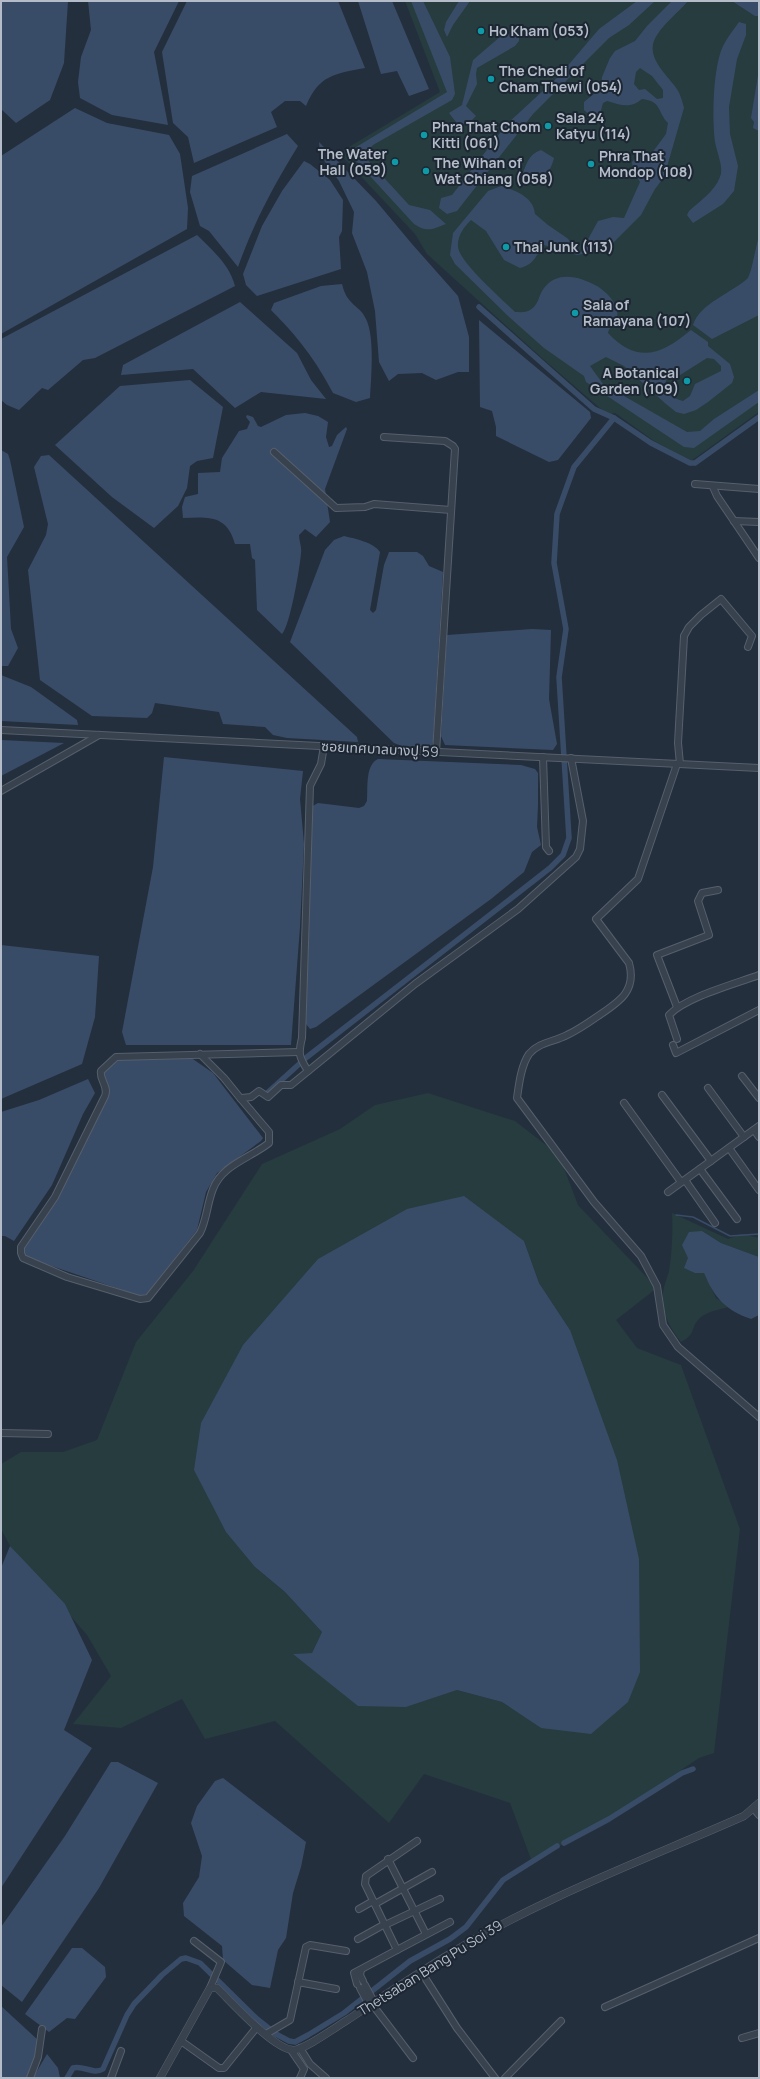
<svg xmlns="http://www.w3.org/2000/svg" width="760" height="2079" font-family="Manrope,'Noto Sans Thai',sans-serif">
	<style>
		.green { fill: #263c3f; fill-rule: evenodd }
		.water { fill: #394c67; fill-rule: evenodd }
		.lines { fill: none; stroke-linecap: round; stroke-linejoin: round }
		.stream { stroke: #394c67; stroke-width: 1.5 }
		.canal { stroke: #394c67; stroke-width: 5.5 }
		.minor-casing { stroke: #565f6c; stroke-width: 8 }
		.tertiary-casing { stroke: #565f6c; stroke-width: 8 }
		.minor { stroke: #38414e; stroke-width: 6 }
		.tertiary { stroke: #38414e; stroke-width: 7 }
		.culture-dot { fill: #0f9aa8; stroke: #1d2633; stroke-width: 1.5 }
		.labels { text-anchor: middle; stroke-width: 4; stroke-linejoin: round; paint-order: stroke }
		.poi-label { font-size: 14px; font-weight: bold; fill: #b4bcc9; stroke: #1d2633; text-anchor: start }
		.street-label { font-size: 14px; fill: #b4bcc9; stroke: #1d2633 }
	</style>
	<rect width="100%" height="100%" fill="#242f3e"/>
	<g class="green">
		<path d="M405 1H759V412L691 461 654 441 615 413 608 415 543 359 427 254 415 234 339 153 440 92Z"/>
		<path d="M428 1093 515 1121 559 1155 578 1205 657 1288 616 1320 637 1348 681 1365 740 1529 714 1753 699 1758 619 1812 532 1862 510 1803 424 1774 389 1823 275 1721 205 1739 182 1699 121 1728 73 1724 111 1676 87 1635 10 1546 1 1529V1464L21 1452H63L97 1440 136 1342 193 1271 262 1164 340 1129 375 1105ZM524 1241 539 1283 570 1330 541 1728 502 1702 457 1690 406 1707 326 1679 294 1654 312 1653 322 1632 285 1592 255 1567Z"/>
		<path d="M672 1213 728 1239 742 1234 759 1238V1257L721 1243 702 1231 688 1258 695 1273H704L716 1298 730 1307C720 1309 704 1312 698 1320 690 1330 696 1334 681 1342 669 1327 661 1312 663 1292 664 1285 667 1278 669 1271 672 1252 673 1232 672 1213Z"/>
	</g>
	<g class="water">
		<path d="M1 1H68L64 63 50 100 16 123 1 109Z"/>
		<path d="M88 1H179L154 52 168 125 112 115 80 98 78 82 81 57 91 30Z"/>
		<path d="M187 1H338L365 68C334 74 319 75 306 106L300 101H285L271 112 277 127 194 163 188 137 173 123 162 52Z"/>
		<path d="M358 1H392L429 89 409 96 397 71 381 74Z"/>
		<path d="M411 1H423L450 57 455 94 452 100 373 145 364 156 409 205 430 210 446 224C432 229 428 233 414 224L348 152 447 92Z"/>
		<path d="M459 1H470L453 25 447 37 444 30 446 22Z"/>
		<path d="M637 1H655L629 25 609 38 533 114 457 211 447 214 439 208 441 198 452 195 507 124 559 76 599 29Z"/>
		<path d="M672 1H688C678 13 665 22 657 35 644 54 663 71 674 85 680 92 682 100 684 108L664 177 655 189 641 215 614 242 595 252 577 255 544 245C536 255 534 265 520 268L504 260 486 231 471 220C464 227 457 236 458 247 460 263 502 299 515 312 519 312 526 313 530 310 539 305 538 296 544 288 558 270 580 277 597 286 607 292 622 307 616 320 614 325 609 327 608 333 638 365 662 354 691 330L708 342V346L730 364 734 377 732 383 708 402 696 410 684 414 676 412 666 404 624 366 606 357 590 366 603 384 687 432 700 431 714 419 759 390V402L694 448 684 447 586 382 584 376 544 348 507 315 455 264 450 255 453 233 488 191 501 186C515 190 534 197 535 214L548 225 567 238 581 252 598 221 613 217 624 218 640 182 633 170 632 162 637 156 649 157 666 134 668 123C657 112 662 101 642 99 630 109 621 105 607 101L603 103 600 114C593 115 589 115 584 110V102L601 88 602 77 610 58 615 51 635 41 647 26ZM640 68 652 76 663 90V98L657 99 645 89 639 90 634 84 636 72ZM707 358 714 359 721 366V371L695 384 690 396 683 401C670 398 665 392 666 380L669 376 677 377Z"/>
		<path d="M732 1H759V16H755Z"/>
		<path d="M739 22 746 24V35L737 59 729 107 730 134 738 166 734 191 723 204 693 223 687 215 689 211C700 201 715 191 720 177 724 168 717 153 715 142 712 118 713 74 721 51 725 40 732 32 739 22Z"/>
		<path d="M514 32 519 36V41L515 46 477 68 476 74 477 84 466 106 476 116 472 120 459 126 449 113 462 105 473 60 501 36Z"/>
		<path d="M759 69V131L753 128 754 122 751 118Z"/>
		<path d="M75 108 107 123 169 135 180 154 188 208 187 229 1 334V156Z"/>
		<path d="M287 134 298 146C274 185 253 224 238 267L209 231 200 226 190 192 192 176Z"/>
		<path d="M319 142 376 201 412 244 458 296 469 337V372H458L436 380 422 373 398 374 389 381 379 362 375 311 367 272 352 233 354 212 339 181 320 155Z"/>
		<path d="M541 150 554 158C550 173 543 183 527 182L522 176C526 164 529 154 541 150Z"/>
		<path d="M304 161 310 164 330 180 343 200 342 231 339 237 341 269 257 296 246 285 243 274 262 226 282 191Z"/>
		<path d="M197 235C213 251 229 264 235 286L95 358 83 360 48 390 42 388 19 410 7 405 1 400V339Z"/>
		<path d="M759 235V315L712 339 693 325C700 303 732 293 748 278L751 270Z"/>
		<path d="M342 284C347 306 359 304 366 319 375 337 371 378 370 398L356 402 333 393C315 359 298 337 271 310L274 303 321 286Z"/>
		<path d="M240 302 297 353 311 380 326 399 261 392 235 408 193 369 121 375 123 365Z"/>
		<path d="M479 320 590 412 591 418 558 460 549 462 496 436V427L492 411 480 407Z"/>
		<path d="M190 380 223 407 213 458 197 461 190 466 187 488 178 506 154 528 112 497 55 445 120 386Z"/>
		<path d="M305 413 318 416 328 422 326 437 329 447 332 446 337 435 346 427 347 429 325 489 330 522 316 537 305 529 299 535C299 541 302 547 301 553 300 567 290 626 282 634L257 610 255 560 252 558 250 544H235C227 515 209 517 183 518L182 507 185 497 198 494V473L220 472 222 458 239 431 247 429 250 422 246 417 247 415 253 417 258 426 261 427 286 415Z"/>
		<path d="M1 450 8 454 10 460 24 527 7 557 11 629 18 648 8 666H1Z"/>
		<path d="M49 455 357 737 358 742 287 738 273 735 265 727 223 724 219 712 155 703 152 713 147 718 92 716 40 680 28 570 46 535 48 524 34 467 41 456Z"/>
		<path d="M344 536C356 539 373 542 380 552L370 610 373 613 376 610 384 565 389 552H417L423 556 429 566 443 572 433 742 431 747 402 746 394 743 290 642 325 550 334 540Z"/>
		<path d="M532 629 551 630 549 699 557 744 553 750 445 745 441 736 447 635Z"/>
		<path d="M1 675 31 687 77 720 78 725 1 721Z"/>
		<path d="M1 740 64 743 1 776Z"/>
		<path d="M164 757 303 771 300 799 304 844 300 927 291 1045H126L122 1032 153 867Z"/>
		<path d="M378 759 521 765 535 769 538 773V805L537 827 541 845 532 852 524 872 491 899 316 1027 310 1029 306 1024 311 807 318 803 359 808 364 806 367 801C368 788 365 765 378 759Z"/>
		<path d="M1 945 99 956 95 1017 82 1064 1 1099Z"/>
		<path d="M190 1057 213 1073 263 1138 261 1141 217 1173 206 1192 197 1230 147 1294 140 1296 25 1257 22 1247 51 1204 108 1092 102 1077 107 1067 122 1058Z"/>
		<path d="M88 1079 95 1093 83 1114 52 1185 14 1241 5 1236H1V1112L39 1100Z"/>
		<path d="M464 1196 524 1241 539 1283 570 1330 617 1460 639 1559 640 1672 628 1702 591 1734 541 1728 502 1702 457 1690 406 1707 358 1706 293 1654 312 1653 322 1632 285 1592 255 1567 226 1532 194 1470 201 1423 243 1345 318 1259 407 1209Z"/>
		<path d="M702 1231 721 1243 759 1257V1315L751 1319C725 1310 714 1297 704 1273H695L684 1268 688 1258 682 1245 689 1232Z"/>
		<path d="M10 1546 65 1604 92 1660 64 1730 92 1748 1 1888V1568Z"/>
		<path d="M111 1762H118L158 1783 99 1888 22 2002 1 1985V1927L65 1836Z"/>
		<path d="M223 1778 306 1842 301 1867 293 1893 286 1938 278 1950 270 1988 252 1985 223 1960 222 1946 184 1916 183 1903 199 1877 202 1856 191 1823 197 1806 215 1781Z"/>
		<path d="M72 1948H82L105 1967 106 1977 75 2019 67 2018 49 2032 25 2014Z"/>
		<path d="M1 2006 39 2041 42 2046 27 2078H1Z"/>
		<path d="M47 2054 58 2068 60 2078H33Z"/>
	</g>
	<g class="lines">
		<path class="stream" d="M676 1215 693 1217 730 1236 759 1234"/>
		<g class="canal">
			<path d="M479 307 594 409 614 418 651 443 690 463H695L759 417"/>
			<path d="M266 1094 307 1057 550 868 563 855 569 838 559 677 566 629 554 563 557 514 574 467 614 418"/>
			<path d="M564 1843 609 1819 682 1773 693 1769"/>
			<path d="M67 2078 73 2068C84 2065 93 2075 103 2069L127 2015 134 2004 162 1975 181 1959 186 1958 200 1963 257 2019 276 2034 289 2041 295 2042 308 2035 344 2013 410 1961 450 1939 466 1927 503 1880 557 1846"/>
		</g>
		<defs>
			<g id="minor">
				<path d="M384 437 445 441 453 446 455 449 436 752"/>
				<path d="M274 452 336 508 365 507 374 504 451 510"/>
				<path d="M695 484 759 489"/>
				<path d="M713 487 717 496 759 558"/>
				<path d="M734 521 759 522"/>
				<path d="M1 730 759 768"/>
				<path d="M543 757 546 847 549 851"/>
				<path d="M677 764 638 879 596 919 629 963C637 991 619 1002 598 1016 588 1023 578 1030 567 1035 554 1042 539 1042 529 1054 521 1066 519 1084 517 1098L594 1202 641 1256 657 1286 663 1325 678 1347 759 1417"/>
				<path d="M680 764 678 743 684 636 689 627 701 615 721 599 752 636 748 647"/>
				<path d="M1 791 99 735"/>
				<path d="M677 1007 657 955 709 935 698 901 702 893 718 890"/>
				<path d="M677 1039 669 1015C686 997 735 984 759 975"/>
				<path d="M673 1045 676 1053 678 1052 759 1010"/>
				<path d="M298 1052 116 1057 101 1071C99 1080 109 1086 105 1096L55 1197 21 1247V1253L23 1258 67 1277 140 1299 148 1298 200 1233C207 1219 207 1204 213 1189 222 1165 250 1158 269 1143V1132L241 1099 242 1098 251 1097 259 1091 268 1097 281 1085H291L415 984 518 909 576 857 580 849 583 821 571 758"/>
				<path d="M200 1054 224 1078 241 1099"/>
				<path d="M308 1071C299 1057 298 1054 302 1038L310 786 321 764 324 746"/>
				<path d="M742 1076 759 1098"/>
				<path d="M708 1088 744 1137"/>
				<path d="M662 1095 711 1161"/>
				<path d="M624 1103 681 1182"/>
				<path d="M754 1130 759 1137"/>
				<path d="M729 1148 759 1190"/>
				<path d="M700 1169 737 1219"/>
				<path d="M685 1180 715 1223"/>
				<path d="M668 1192 759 1126"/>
				<path d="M1 1433 48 1434"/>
				<path d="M754 1809 759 1815"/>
				<path d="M388 1859 426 1934"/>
				<path d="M375 1904 432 1872"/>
				<path d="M359 1909 373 1901"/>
				<path d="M385 1925 440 1899"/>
				<path d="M358 1939 385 1924"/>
				<path d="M194 1941 221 1962 210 1988"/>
				<path d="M397 1950 450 1922"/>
				<path d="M361 1970 360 1975 363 1981"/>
				<path d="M422 1973 457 2028 495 2078"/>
				<path d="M298 1982 336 1989"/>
				<path d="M357 1984 354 1973 397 1950 365 1884 366 1876 417 1841"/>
				<path d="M365 1985 374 2002"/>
				<path d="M360 1988 369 2005"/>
				<path d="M372 2004 413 2058"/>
				<path d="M605 2007 759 1938"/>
				<path d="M266 2034 290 2020 306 1947 310 1945 346 1951"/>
				<path d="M742 2038 759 2033"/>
				<path d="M181 2041 219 2068H224L257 2027"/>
				<path d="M300 2048 310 2064 326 2078"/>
				<path d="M291 2050 304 2069 300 2078"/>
				<path d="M30 2078 38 2057 42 2029"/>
				<path d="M111 2078 121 2051"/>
				<path d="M505 2078 561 2021"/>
			</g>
			<path id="tertiary" d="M160 2078 210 1988H217L221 1992C234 2005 276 2051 294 2050 306 2049 337 2026 349 2019 380 1998 411 1978 443 1958 538 1899 642 1861 744 1816L759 1803"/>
		</defs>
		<use href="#minor" class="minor-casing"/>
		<use href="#tertiary" class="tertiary-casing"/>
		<use href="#minor" class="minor"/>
		<use href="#tertiary" class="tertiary"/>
	</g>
	<g class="culture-dot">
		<circle cx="481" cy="31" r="4"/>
		<circle cx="491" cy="79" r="4"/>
		<circle cx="548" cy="126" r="4"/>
		<circle cx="424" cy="135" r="4"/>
		<circle cx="395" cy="162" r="4"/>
		<circle cx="591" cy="164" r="4"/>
		<circle cx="426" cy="171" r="4"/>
		<circle cx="506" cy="247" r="4"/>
		<circle cx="575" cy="313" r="4"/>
		<circle cx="687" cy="381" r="4"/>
	</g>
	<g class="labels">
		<g class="poi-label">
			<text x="489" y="36">Ho Kham (053)</text>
			<text x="499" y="76">The Chedi of<tspan x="499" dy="16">Cham Thewi (054)</tspan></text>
			<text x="556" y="123">Sala 24<tspan x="556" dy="16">Katyu (114)</tspan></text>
			<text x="432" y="132">Phra That Chom<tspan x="432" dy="16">Kitti (061)</tspan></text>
			<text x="387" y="159" text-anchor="end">The Water<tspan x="387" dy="16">Hall (059)</tspan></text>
			<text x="599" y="161">Phra That<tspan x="599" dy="16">Mondop (108)</tspan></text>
			<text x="434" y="168">The Wihan of<tspan x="434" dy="16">Wat Chiang (058)</tspan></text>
			<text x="514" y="252">Thai Junk (113)</text>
			<text x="583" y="310">Sala of<tspan x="583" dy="16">Ramayana (107)</tspan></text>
			<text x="679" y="378" text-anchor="end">A Botanical<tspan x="679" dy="16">Garden (109)</tspan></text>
		</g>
		<g class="street-label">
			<text transform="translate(380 749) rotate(3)" y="5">ซอยเทศบาลบางปู 59</text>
			<text transform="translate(430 1968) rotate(-32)" y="5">Thetsaban Bang Pu Soi 39</text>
		</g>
	</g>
	<rect width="760" height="2079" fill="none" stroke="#b4bcc9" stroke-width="4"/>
</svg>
